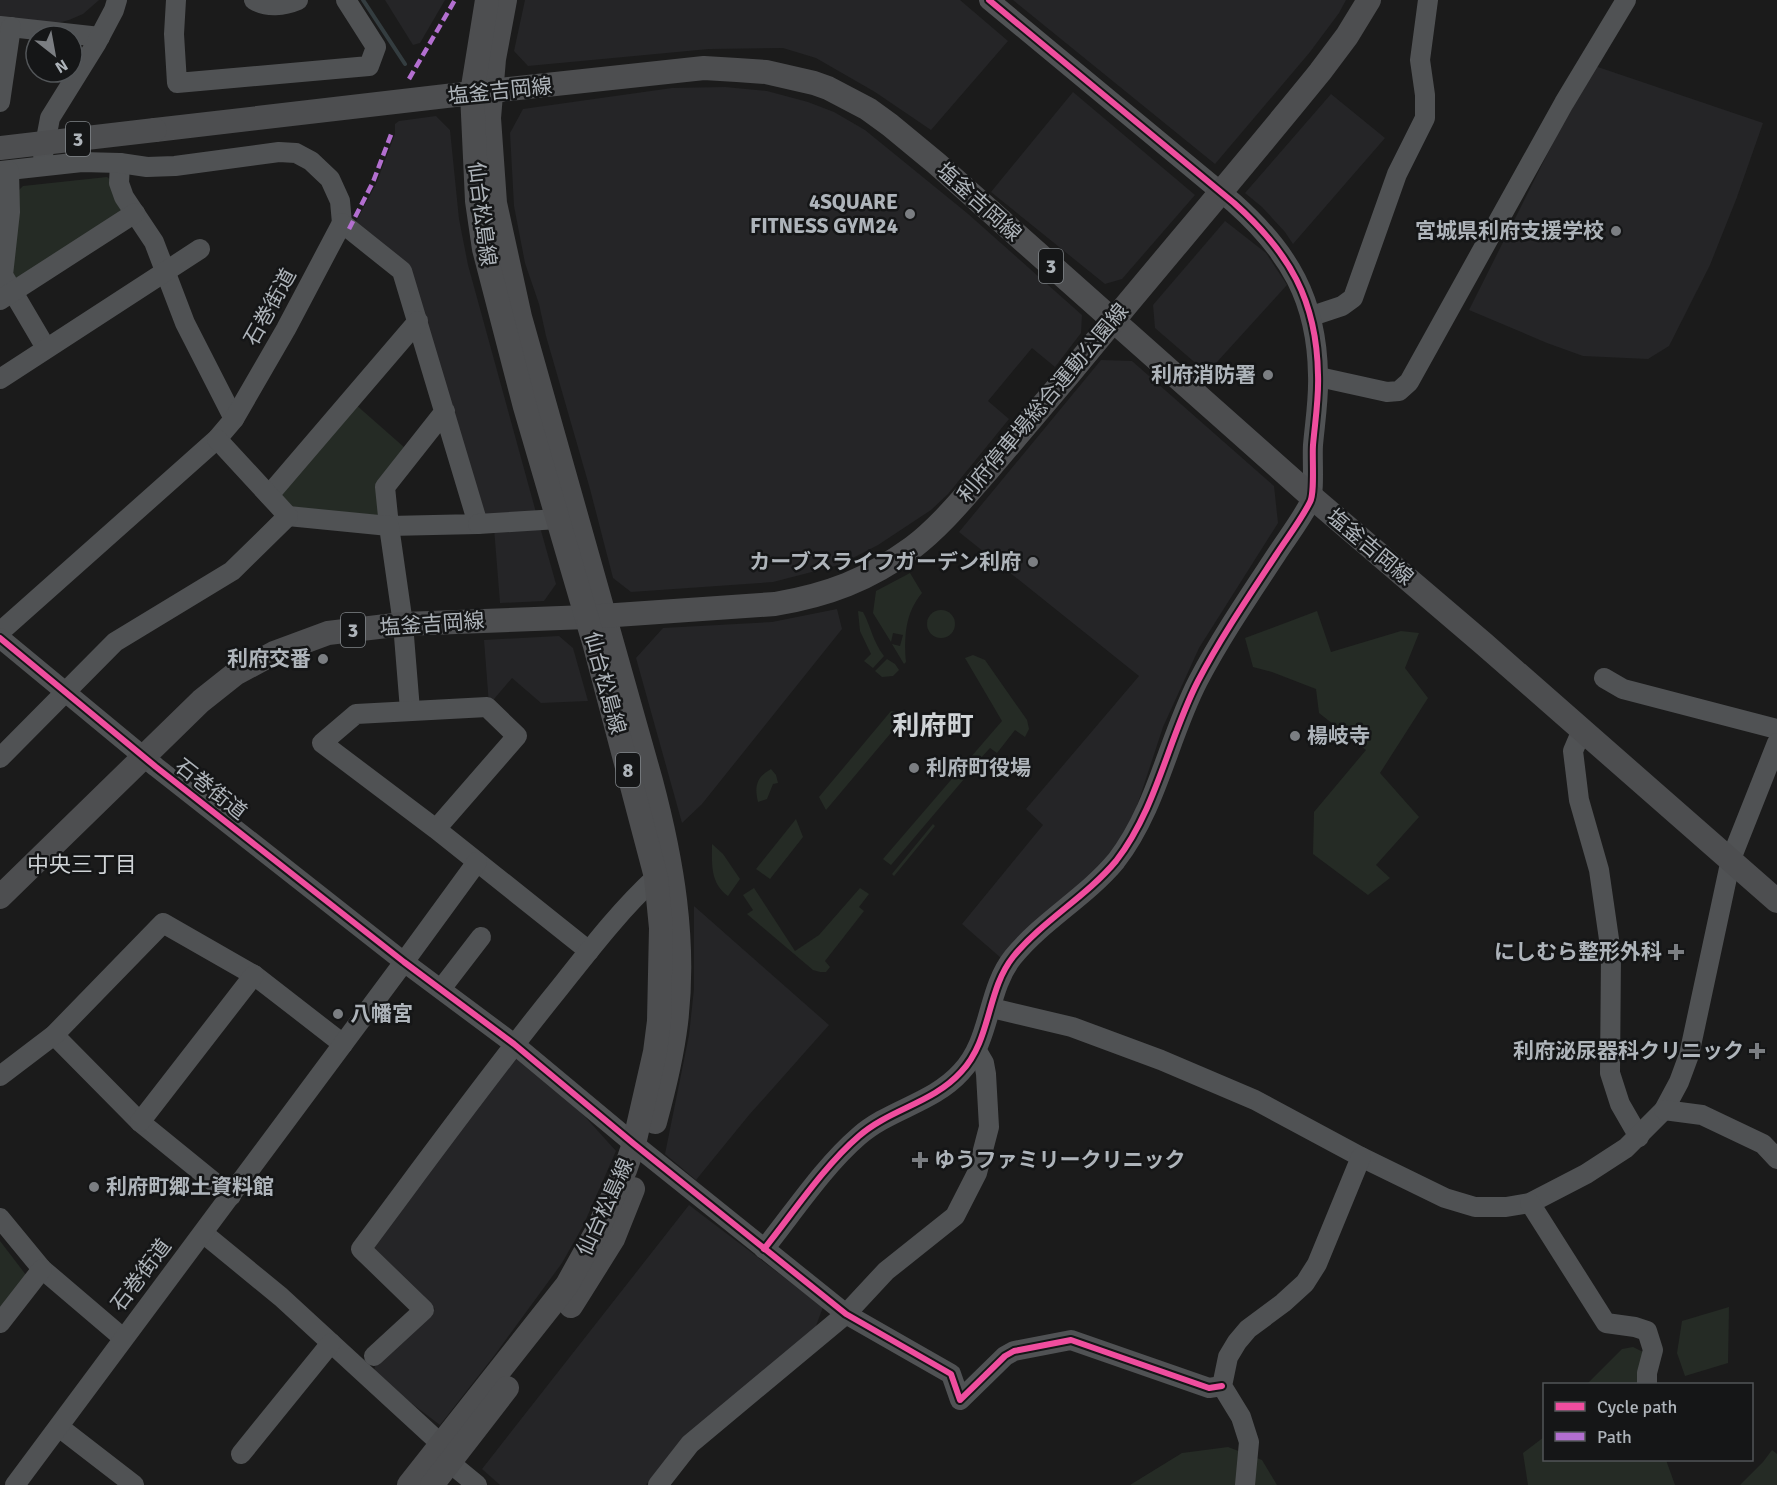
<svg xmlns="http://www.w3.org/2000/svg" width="1777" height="1485" font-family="Signika,'Noto Sans JP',sans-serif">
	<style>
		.built { fill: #252527 }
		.green { fill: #252b25 }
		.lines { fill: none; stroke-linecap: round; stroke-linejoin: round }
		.stream { stroke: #343d40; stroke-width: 4 }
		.minor { stroke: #505254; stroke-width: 20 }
		.major { stroke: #4d4e50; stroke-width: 24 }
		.major-bridge { stroke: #4d4e50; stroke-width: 24 }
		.quiet { stroke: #b36fd0; stroke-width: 4.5; stroke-dasharray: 9 4.5; stroke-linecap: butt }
		.cycleway-casing { stroke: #151617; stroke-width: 10 }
		.cycleway { stroke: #ef4d9e; stroke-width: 6 }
		.poi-dot { fill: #7b7e82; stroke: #151617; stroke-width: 2 }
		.labels { text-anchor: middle; stroke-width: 5; stroke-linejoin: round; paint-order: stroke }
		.shield { fill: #151617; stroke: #808589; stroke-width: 1.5 }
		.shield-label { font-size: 20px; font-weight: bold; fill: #aeb4ba }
		.street-label { font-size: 21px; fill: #aeb4ba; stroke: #151617 }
		.poi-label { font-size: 21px; font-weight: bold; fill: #aeb4ba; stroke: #151617; text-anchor: end }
		.neighbourhood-label { font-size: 22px; fill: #cfd3d6; stroke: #151617 }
		.district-label { font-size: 27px; font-weight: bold; fill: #cfd3d6; stroke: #151617 }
	</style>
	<rect width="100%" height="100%" fill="#1b1b1b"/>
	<g class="built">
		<path d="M0 0H99L83 14 69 20 54 24 0 18Z"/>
		<path d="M385 0H445L420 43 413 45Z"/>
		<path d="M525 0H960L1008 41 931 130 875 92 816 58 783 48 709 49 528 66 514 51Z"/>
		<path d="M1013 0H1346L1339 13 1310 52 1215 164Z"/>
		<path d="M1592 65 1763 123 1737 197 1710 265 1669 346 1648 359 1583 356 1547 343 1469 310Z"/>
		<path d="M725 87 767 91 808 102 834 112 865 130 967 213 1082 315 1081 333 1055 367 1032 348 988 401 1009 419 948 494 931 510 878 545 839 565 773 582 631 592 613 578 590 489 546 336 539 304 525 263 514 206 510 133 523 109 672 88Z"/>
		<path d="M1073 92 1195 195 1122 279 1105 284 991 192Z"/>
		<path d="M1331 94 1385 138 1293 244 1285 232 1262 207 1245 193Z"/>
		<path d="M436 116 450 130 459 219 468 265 537 516 484 519 413 282 353 227 376 184 395 134V124L399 121Z"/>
		<path d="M1225 221 1266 253 1287 285 1207 373 1155 328 1153 305Z"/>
		<path d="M1101 360 1132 361 1274 486 1278 523 1199 648 1163 727 1136 809 1119 843 1102 864 1001 958 962 924 1043 825 1026 809 1139 676 959 532Z"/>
		<path d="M540 527 556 584 544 601 500 603 494 528Z"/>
		<path d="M837 609 842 629 702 804 682 823 636 658 663 628 772 622Z"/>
		<path d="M559 636 573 648 588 701 541 703 512 678 489 705 484 640Z"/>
		<path d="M694 906 829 1025 749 1115 696 1180 665 1154 689 1035 694 989Z"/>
		<path d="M518 1058 578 1109 616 1151 583 1226 562 1263 494 1356 440 1425 374 1375 375 1364 435 1309 374 1253 372 1243 507 1062Z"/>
		<path d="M689 1205 823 1307 813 1334 660 1467 646 1485H500L482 1469Z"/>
	</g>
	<g class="green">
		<path d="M107 177C118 185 124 202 120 215L20 279 11 277 16 193 23 186Z"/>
		<path d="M355 404 405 448 380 517 293 507 280 495Z"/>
		<path d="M910 573 922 593C905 613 904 637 906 662L904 664 892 644 900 646 903 635 893 633 891 642 873 613 876 591Z"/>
		<circle cx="941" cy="624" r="14"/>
		<path d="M858 611 863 612C871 627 873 642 884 656L873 668 864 661 871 654 860 631Z"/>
		<path d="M1317 611 1331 652 1401 631 1419 633 1405 668 1428 698 1380 773 1419 817 1376 865 1390 878 1368 895 1313 854 1314 812 1366 750 1319 713 1316 689 1272 672 1253 667 1245 638Z"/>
		<path d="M973 655 985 660 1027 720 1029 729 1025 737 1015 730 997 753 990 748 970 770 964 765 1002 721 965 658Z"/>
		<path d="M887 659 895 664 899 670 893 676 882 677 875 671Z"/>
		<path d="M891 711 901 713 902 711 906 715 826 810 819 797Z"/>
		<path d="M771 769 776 775 778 783 773 784 767 799 758 802C754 786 757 777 771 769Z"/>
		<path d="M957 773 964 779 891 865 883 859Z"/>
		<path d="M796 819 803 837 770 879 756 869Z"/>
		<path d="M933 824 935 826 894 876 892 874Z"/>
		<path d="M712 844 723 854 740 879 728 896C710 883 712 864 712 844Z"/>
		<path d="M754 888 795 951 819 935 860 888 869 894 859 907 864 911 825 961 830 967 826 972H820L813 970 747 914 753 910 743 895Z"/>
		<path d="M0 1241 26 1275 0 1310Z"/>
		<path d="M1729 1307 1728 1363 1685 1376 1677 1353 1682 1321Z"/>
		<path d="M1633 1347 1645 1353 1646 1384H1587L1622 1349Z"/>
		<path d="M1544 1437V1460H1666L1675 1485H1528L1523 1453Z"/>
		<path d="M1228 1447 1262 1460 1277 1485H1130L1182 1453Z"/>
		<path d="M1772 1450 1777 1454V1485H1740L1763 1462Z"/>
	</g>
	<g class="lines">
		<path class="stream" d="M363 0 405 64"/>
		<g class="minor">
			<path d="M176 0 174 34 177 83 369 66 376 47 346 0"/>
			<path d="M254 0C267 8 284 6 298 0"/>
			<path d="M0 26 100 37"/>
			<path d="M0 102 11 27"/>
			<path d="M43 155 50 118 96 44 114 10 117 0"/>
			<path d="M120 163 119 183 124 197 154 242 185 323 234 419"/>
			<path d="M0 171 82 162 120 163 147 167 175 166 279 152 296 153 311 161 330 179 340 201 342 223 402 271 478 524 389 526 385 487 445 411"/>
			<path d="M9 171 10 212 3 275 46 348"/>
			<path d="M0 300 135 213"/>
			<path d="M1312 316 1342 306 1353 298 1397 174 1425 118V95L1420 60 1428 0"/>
			<path d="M1319 377 1387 392 1399 391 1409 382 1564 103 1626 0"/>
			<path d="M0 379 200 249"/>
			<path d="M269 495 418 321"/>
			<path d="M288 516 389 526 403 624 410 710"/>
			<path d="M478 524 558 519"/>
			<path d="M0 632 217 439 234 419 286 329 342 223"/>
			<path d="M0 638 156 767 404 962 514 1044 634 1144 846 1314 951 1374 960 1400 1005 1356 1014 1351 1071 1340 1209 1388 1222 1386"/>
			<path d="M1604 678 1623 689 1777 729"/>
			<path d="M1582 730 1573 751 1579 800 1599 870 1611 953 1610 1073 1620 1104 1639 1137"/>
			<path d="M0 758 115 642 232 571 288 516 217 439"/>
			<path d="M436 829 517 736 487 707 356 714 322 743 436 829 589 951"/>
			<path d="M441 989 481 937"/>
			<path d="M992 1008 1072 1027 1161 1060 1255 1100 1361 1157 1445 1198 1475 1207H1506L1530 1203 1586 1174 1626 1148 1664 1110 1679 1082 1689 1055 1731 859 1777 743"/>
			<path d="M54 1035 140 1122 231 1196"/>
			<path d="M0 1076 54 1035 163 923 254 975 343 1044"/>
			<path d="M1664 1110 1702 1115 1763 1144 1777 1159"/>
			<path d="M140 1122 254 975"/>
			<path d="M1530 1203 1606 1323 1635 1327 1647 1331 1653 1350 1647 1373V1384"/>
			<path d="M0 1218 42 1269 123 1338"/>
			<path d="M203 1233 281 1297 441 1444"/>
			<path d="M764 1249C793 1213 824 1166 859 1136 890 1109 933 1103 961 1072 992 1039 986 991 1013 957 1042 921 1086 897 1116 861 1157 808 1168 739 1198 681 1221 637 1249 596 1276 555 1287 538 1301 520 1310 502 1315 493 1312 458 1313 445 1315 422 1319 398 1318 375 1317 300 1289 252 1234 203L989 0"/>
			<path d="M0 1323 42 1269"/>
			<path d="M374 1356 424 1310 361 1249C426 1162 489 1075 557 991 588 952 619 911 656 877"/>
			<path d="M59 1427 134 1485"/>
			<path d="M241 1454 331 1343"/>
			<path d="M449 1462 477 1485"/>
			<path d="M15 1485 404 962 477 862"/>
			<path d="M658 1485 690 1444 846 1314 886 1271 955 1216 977 1173 989 1127 986 1074 984 1063 977 1051"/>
			<path d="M1245 1485 1249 1442 1241 1417 1222 1386 1228 1357 1237 1342 1248 1329 1283 1303 1305 1283 1317 1264 1361 1157"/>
		</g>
		<g class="major">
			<path d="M505 0 494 59 489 118 495 203 520 317 651 781C672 860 686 941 676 1023 672 1056 664 1089 655 1122"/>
			<path d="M155 130 472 93 704 68 737 70 766 72 814 83 828 88 868 109 890 125 936 163 1313 498 1484 644 1777 901"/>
			<path d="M0 897 201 701 235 674 274 653 328 633 403 624 587 617 775 604C828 595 868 580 912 548 941 526 964 497 988 470 1015 438 1043 405 1070 373 1153 272 1238 173 1320 72L1347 36 1369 0"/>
			<path d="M571 1306 613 1239 633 1189"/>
			<path d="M409 1485 567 1285 598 1229 625 1170 634 1144 655 1052 659 1021 661 928 656 877 595 646 525 407 484 249 477 201 472 93 487 0"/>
			<path d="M432 1485 507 1388"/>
		</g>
		<path class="major-bridge" d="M0 148 155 130"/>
		<g class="quiet">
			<path d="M409 79 455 0"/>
			<path d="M349 229 373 182 392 132"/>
		</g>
		<defs>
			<g id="cycleway">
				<path d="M0 638 156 767 404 962 514 1044 634 1144 846 1314 951 1374 960 1400 1005 1356 1014 1351 1071 1340 1209 1388 1222 1386"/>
				<path d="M764 1249C793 1213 824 1166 859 1136 890 1109 933 1103 961 1072 992 1039 986 991 1013 957 1042 921 1086 897 1116 861 1157 808 1168 739 1198 681 1221 637 1249 596 1276 555 1287 538 1301 520 1310 502 1315 493 1312 458 1313 445 1315 422 1319 398 1318 375 1317 300 1289 252 1234 203L989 0"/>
			</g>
		</defs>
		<use href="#cycleway" class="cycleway-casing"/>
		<use href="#cycleway" class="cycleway"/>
	</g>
	<g class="poi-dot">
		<circle cx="910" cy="214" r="6"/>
		<circle cx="1616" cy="231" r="6"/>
		<circle cx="1268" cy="375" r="6"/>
		<circle cx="1033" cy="562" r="6"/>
		<circle cx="323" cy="659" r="6"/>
		<circle cx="1295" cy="736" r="6"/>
		<circle cx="914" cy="768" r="6"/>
		<path d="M1673 943h6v6h6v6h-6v6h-6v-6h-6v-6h6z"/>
		<circle cx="338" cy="1014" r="6"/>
		<path d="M1754 1042h6v6h6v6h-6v6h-6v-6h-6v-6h6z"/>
		<path d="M917 1151h6v6h6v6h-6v6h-6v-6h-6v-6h6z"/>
		<circle cx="94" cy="1187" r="6"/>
	</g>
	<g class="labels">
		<g class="shield">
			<rect x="66" y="122" width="24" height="34" rx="4.5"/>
			<rect x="1039" y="249" width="24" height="34" rx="4.5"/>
			<rect x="341" y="613" width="24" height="34" rx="4.5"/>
			<rect x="616" y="753" width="24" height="34" rx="4.5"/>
		</g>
		<g class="shield-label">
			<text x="78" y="146">3</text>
			<text x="1051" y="273">3</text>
			<text x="353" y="637">3</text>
			<text x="628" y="777">8</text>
		</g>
		<g class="street-label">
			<text transform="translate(500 91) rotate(-6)" y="7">塩釜吉岡線</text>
			<text transform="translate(979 202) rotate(42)" y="7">塩釜吉岡線</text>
			<text transform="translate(482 214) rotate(83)" y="7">仙台松島線</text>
			<text transform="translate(270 307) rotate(-61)" y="7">石巻街道</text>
			<text transform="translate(1043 403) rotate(-50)" y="7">利府停車場総合運動公園線</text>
			<text transform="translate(1370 547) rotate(40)" y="7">塩釜吉岡線</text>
			<text transform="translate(432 624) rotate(-4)" y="7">塩釜吉岡線</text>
			<text transform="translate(605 683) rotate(75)" y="7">仙台松島線</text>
			<text transform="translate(211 789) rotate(38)" y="7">石巻街道</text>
			<text transform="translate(605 1207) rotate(-65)" y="7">仙台松島線</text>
			<text transform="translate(141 1275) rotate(-53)" y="7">石巻街道</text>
		</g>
		<g class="poi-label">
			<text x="898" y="209">4SQUARE<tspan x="898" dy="24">FITNESS GYM24</tspan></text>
			<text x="1604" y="238">宮城県利府支援学校</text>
			<text x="1256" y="382">利府消防署</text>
			<text x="1021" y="569">カーブスライフガーデン利府</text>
			<text x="311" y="666">利府交番</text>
			<text x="1307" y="743" text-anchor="start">楊岐寺</text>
			<text x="926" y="775" text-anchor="start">利府町役場</text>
			<text x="1662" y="959">にしむら整形外科</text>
			<text x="350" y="1021" text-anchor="start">八幡宮</text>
			<text x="1744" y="1058">利府泌尿器科クリニック</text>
			<text x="934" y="1167" text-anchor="start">ゆうファミリークリニック</text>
			<text x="106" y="1194" text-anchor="start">利府町郷土資料館</text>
		</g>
		<g class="neighbourhood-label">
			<text x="82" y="872">中央三丁目</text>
		</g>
		<g class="district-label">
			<text x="933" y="735">利府町</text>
		</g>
	</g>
	<rect x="1543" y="1383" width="210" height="78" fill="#151617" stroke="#525558" stroke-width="1.5"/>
	<rect x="1555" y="1402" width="30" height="9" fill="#ef4d9e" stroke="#525558" stroke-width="1.5"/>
	<text x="1597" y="1413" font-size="18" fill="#aeb4ba">Cycle path</text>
	<rect x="1555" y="1432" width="30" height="9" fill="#b36fd0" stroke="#525558" stroke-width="1.5"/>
	<text x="1597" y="1443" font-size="18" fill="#aeb4ba">Path</text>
	<g transform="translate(54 54) rotate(149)"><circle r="28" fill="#151617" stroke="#525558" stroke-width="1.5"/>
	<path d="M0-4.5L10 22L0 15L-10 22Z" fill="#7b7e82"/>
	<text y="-9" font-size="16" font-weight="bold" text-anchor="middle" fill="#aeb4ba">N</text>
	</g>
</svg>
